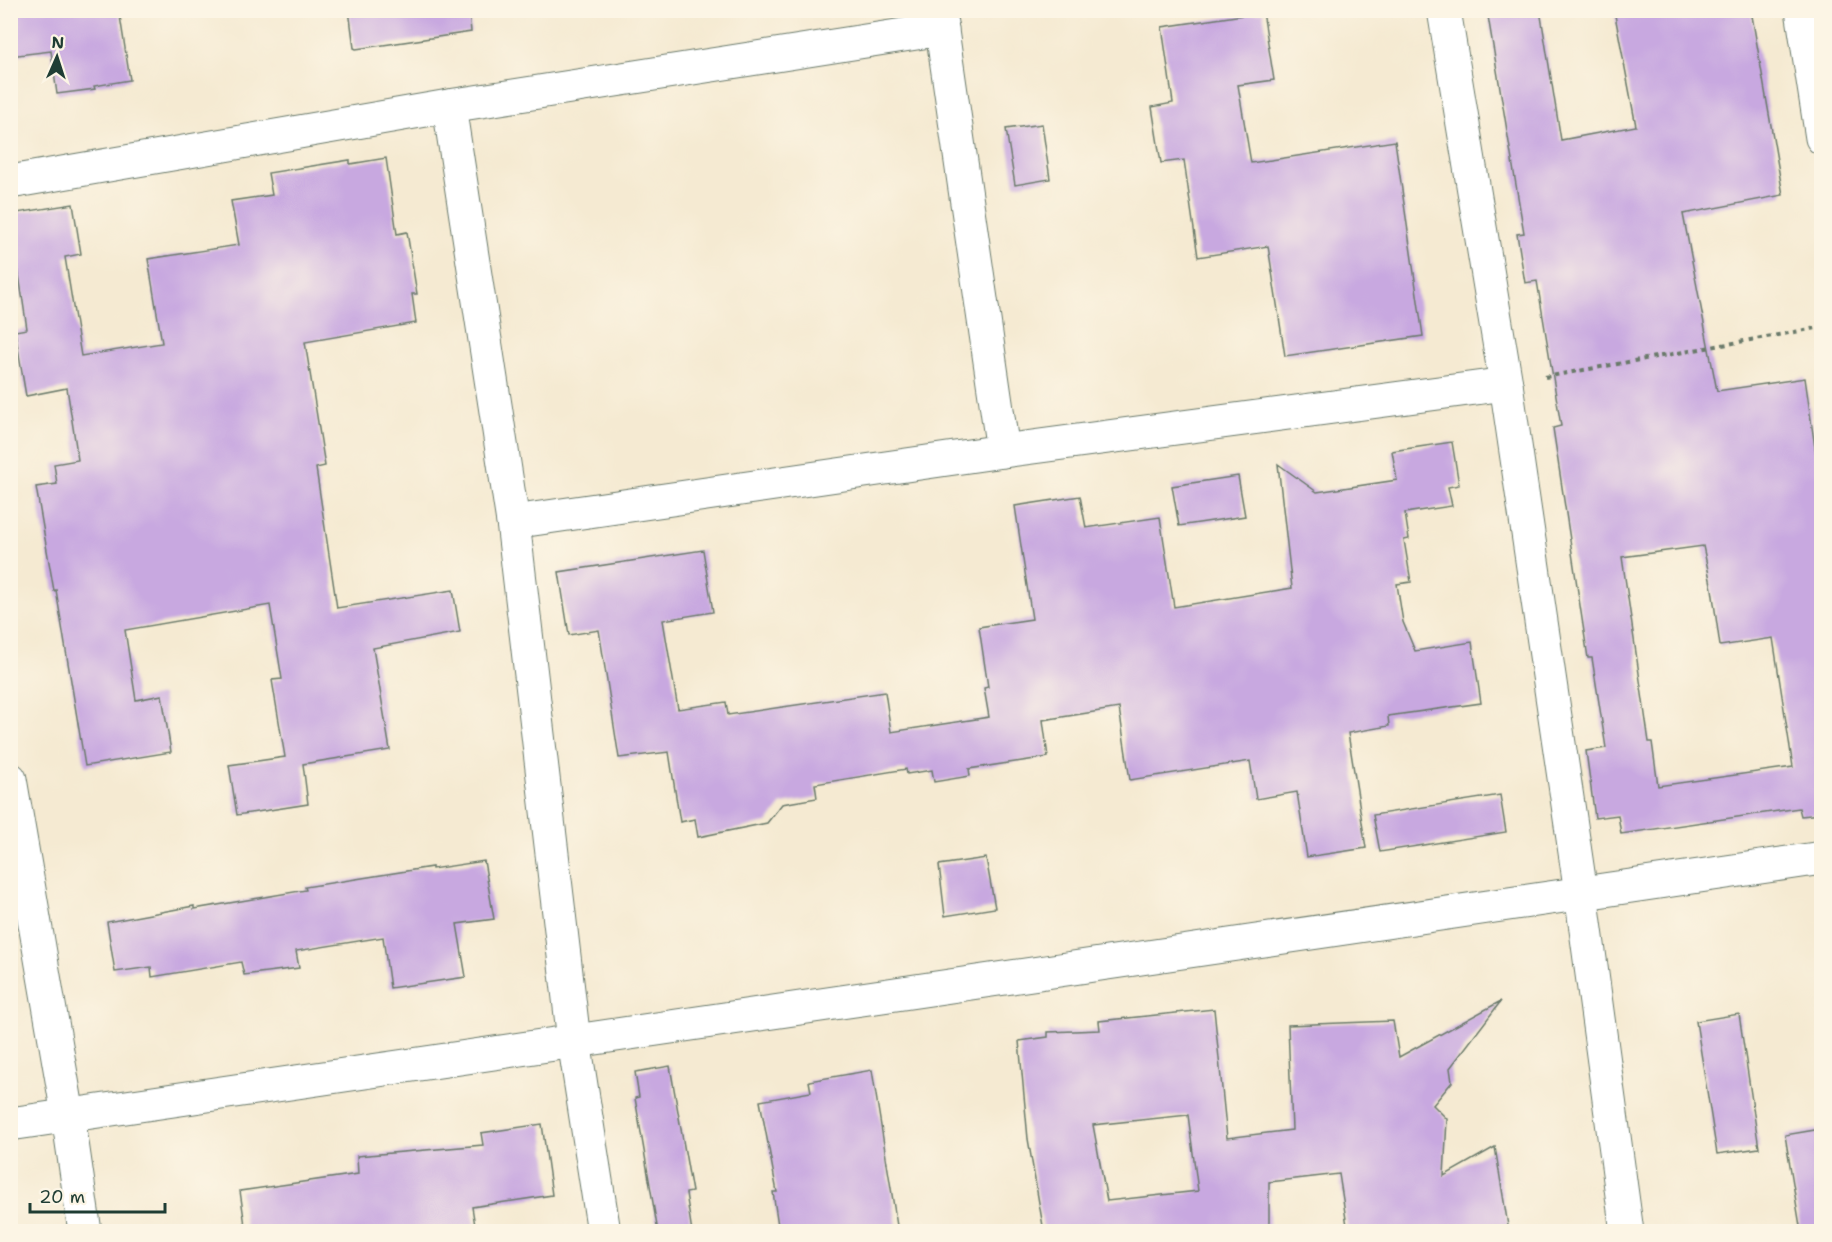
<svg xmlns="http://www.w3.org/2000/svg" width="1832" height="1242" font-family="'Shantell Sans',sans-serif">
	<style>
		.building { fill: #c8a8e0; fill-rule: evenodd }
		.lines { fill: none; stroke-linecap: round; stroke-linejoin: round }
		.street-casing { stroke: #6a7a6b; stroke-width: 35 }
		.path { stroke: #6a7a6b; stroke-width: 4; stroke-dasharray: 4.5 4.5; stroke-linecap: butt }
		.street { stroke: #fff; stroke-width: 33 }
	</style>
	<rect width="100%" height="100%" fill="#fcf5e5"/>
	<filter id="ink" filterUnits="userSpaceOnUse"><feTurbulence type="fractalNoise" baseFrequency=".0167" numOctaves="2"/><feDisplacementMap in="SourceGraphic" scale="12" xChannelSelector="R" yChannelSelector="G"/><feConvolveMatrix kernelMatrix="1 2 1 2 8 2 1 2 1" color-interpolation-filters="sRGB"/></filter>
	<filter id="wash" filterUnits="userSpaceOnUse"><feTurbulence type="fractalNoise" baseFrequency=".008" numOctaves="4" result="noise"/><feDisplacementMap in="SourceGraphic" scale="24" xChannelSelector="R" yChannelSelector="G"/><feGaussianBlur stdDeviation="1.35" result="paint"/><feColorMatrix in="noise" values="0 0 0 0 0 0 0 0 0 0 0 0 0 0 0 0 0 1.4 0 .05"/><feComposite in="paint" operator="in"/></filter>
	<g filter="url(#wash)">
		<rect width="100%" height="100%" fill="#f5ead2"/>
		<g id="blocks">
			<g class="building">
				<path d="M10 10H119L130 80 94 86 95 89 57 94 51 51 10 56Z"/>
				<path d="M349 10H469L471 32 356 49 354 48Z"/>
				<path d="M1487 10H1540L1561 140 1636 126 1614 10H1751L1783 195 1683 214 1717 391 1805 378 1821 490V814L1801 816 1799 808 1621 834 1618 815 1595 818 1586 751 1606 748 1592 658H1588L1553 428 1561 426 1537 281 1525 283 1517 234 1524 233ZM1703 546 1712 589 1720 646 1773 638 1793 767 1658 786 1652 742H1649L1622 557Z"/>
				<path d="M1263 12 1274 80 1238 85 1251 163 1395 141 1423 336 1285 356 1268 246 1198 257 1184 160 1161 163 1152 107 1173 103 1162 27Z"/>
				<path d="M1042 124 1050 179 1015 185 1006 129Z"/>
				<path d="M386 158 397 234 407 232 417 294H412L416 323 305 342 325 466 316 468 337 608 453 590 460 632 373 648 390 750 303 764 308 804 237 815 229 765 285 757 272 680 282 679 270 605 125 630 136 700 162 695 171 752 85 766 56 590 54 591 36 487 57 484 54 464 78 460 67 388 26 396 15 331 27 329 10 214 73 204 81 254 65 257 81 356 162 343 148 259 239 245 231 201 272 195 268 173 350 160V164Z"/>
				<path d="M1452 442 1459 485 1448 487 1452 506 1405 513 1409 539 1404 540 1411 582 1397 584 1403 622 1415 651 1472 642 1481 703 1388 716 1389 726 1348 733 1366 848 1307 857 1297 792 1256 799 1250 761 1130 780 1119 708 1043 720 1048 757 969 769 970 776 934 782 932 770 907 774 906 769 815 784 817 798 782 804 767 823 698 837 695 819 680 822 669 752 619 758 599 630 569 635 559 572 703 550 713 612 663 620 678 709 726 702 728 715 885 692 891 732 989 717 984 688 988 687 979 627 1032 619 1015 506 1080 496 1086 528 1160 517 1174 607 1292 588 1278 464 1317 492 1397 480 1392 451Z"/>
				<path d="M1238 476 1245 516 1179 526 1172 486Z"/>
				<path d="M1500 795 1506 832 1380 852 1373 815Z"/>
				<path d="M986 858 995 908 945 916 939 865Z"/>
				<path d="M484 861 494 919 457 924 466 977 390 988 383 937 296 951 299 968 244 975 241 962 152 977 151 967 115 972 107 922 194 906V909L306 890 305 887 432 867V869Z"/>
				<path d="M1501 1001 1450 1068 1452 1082 1433 1105 1447 1119 1444 1176 1495 1147 1509 1232H1348L1339 1174 1269 1182V1232H1044L1028 1139 1019 1041 1048 1037V1032L1100 1030 1099 1021 1214 1009 1227 1138 1292 1130 1288 1025 1393 1021 1399 1057ZM1188 1115 1198 1191 1107 1201 1093 1125Z"/>
				<path d="M1739 1014 1759 1148 1717 1154 1696 1021Z"/>
				<path d="M670 1066 692 1192 686 1193 692 1232H658L635 1098 639 1097 635 1072Z"/>
				<path d="M872 1070 898 1232H779L773 1192H777L760 1101 811 1092 809 1081Z"/>
				<path d="M542 1124 552 1195 472 1207 476 1232H246L240 1191 358 1174 357 1156 483 1145 481 1133Z"/>
				<path d="M1821 1129V1232H1801L1785 1135Z"/>
			</g>
		</g>
	</g>
	<g filter="url(#ink)">
		<use href="#blocks" fill-opacity="0" stroke="#6a7a6b" stroke-width="1.5"/>
		<g class="lines">
			<defs>
				<g id="street">
					<path d="M939 10 1003 451"/>
					<path d="M1444 10 1506 384 1581 893 1627 1232"/>
					<path d="M1802 10 1822 138"/>
					<path d="M449 106 513 522 574 1041 604 1232"/>
					<path d="M10 182 449 106 942 29"/>
					<path d="M513 522 1003 451 1506 384"/>
					<path d="M10 779 68 1115 85 1232"/>
					<path d="M10 1124 1822 858"/>
				</g>
			</defs>
			<use href="#street" class="street-casing"/>
			<path class="path" d="M1545 377 1822 327"/>
			<use href="#street" class="street"/>
		</g>
	</g>
	<rect width="1832" height="1242" fill="none" stroke="#fcf5e5" stroke-width="36"/>
	<g transform="translate(57 57) rotate(3)" stroke="#fcf5e5" stroke-width="4.5" paint-order="stroke">
	<path d="M0-4.5L10 22L0 15L-10 22Z" fill="#1f3d34"/>
	<text y="-9" font-size="16" font-weight="bold" text-anchor="middle" fill="#1f3d34">N</text>
	</g>
	<path d="M30 1203v9h135v-9" fill="none" stroke="#1f3d34" stroke-width="3"/>
	<text x="39" y="1203" font-size="18" fill="#1f3d34" stroke="#fcf5e5" stroke-width="4.5" paint-order="stroke">20 m</text>
</svg>
